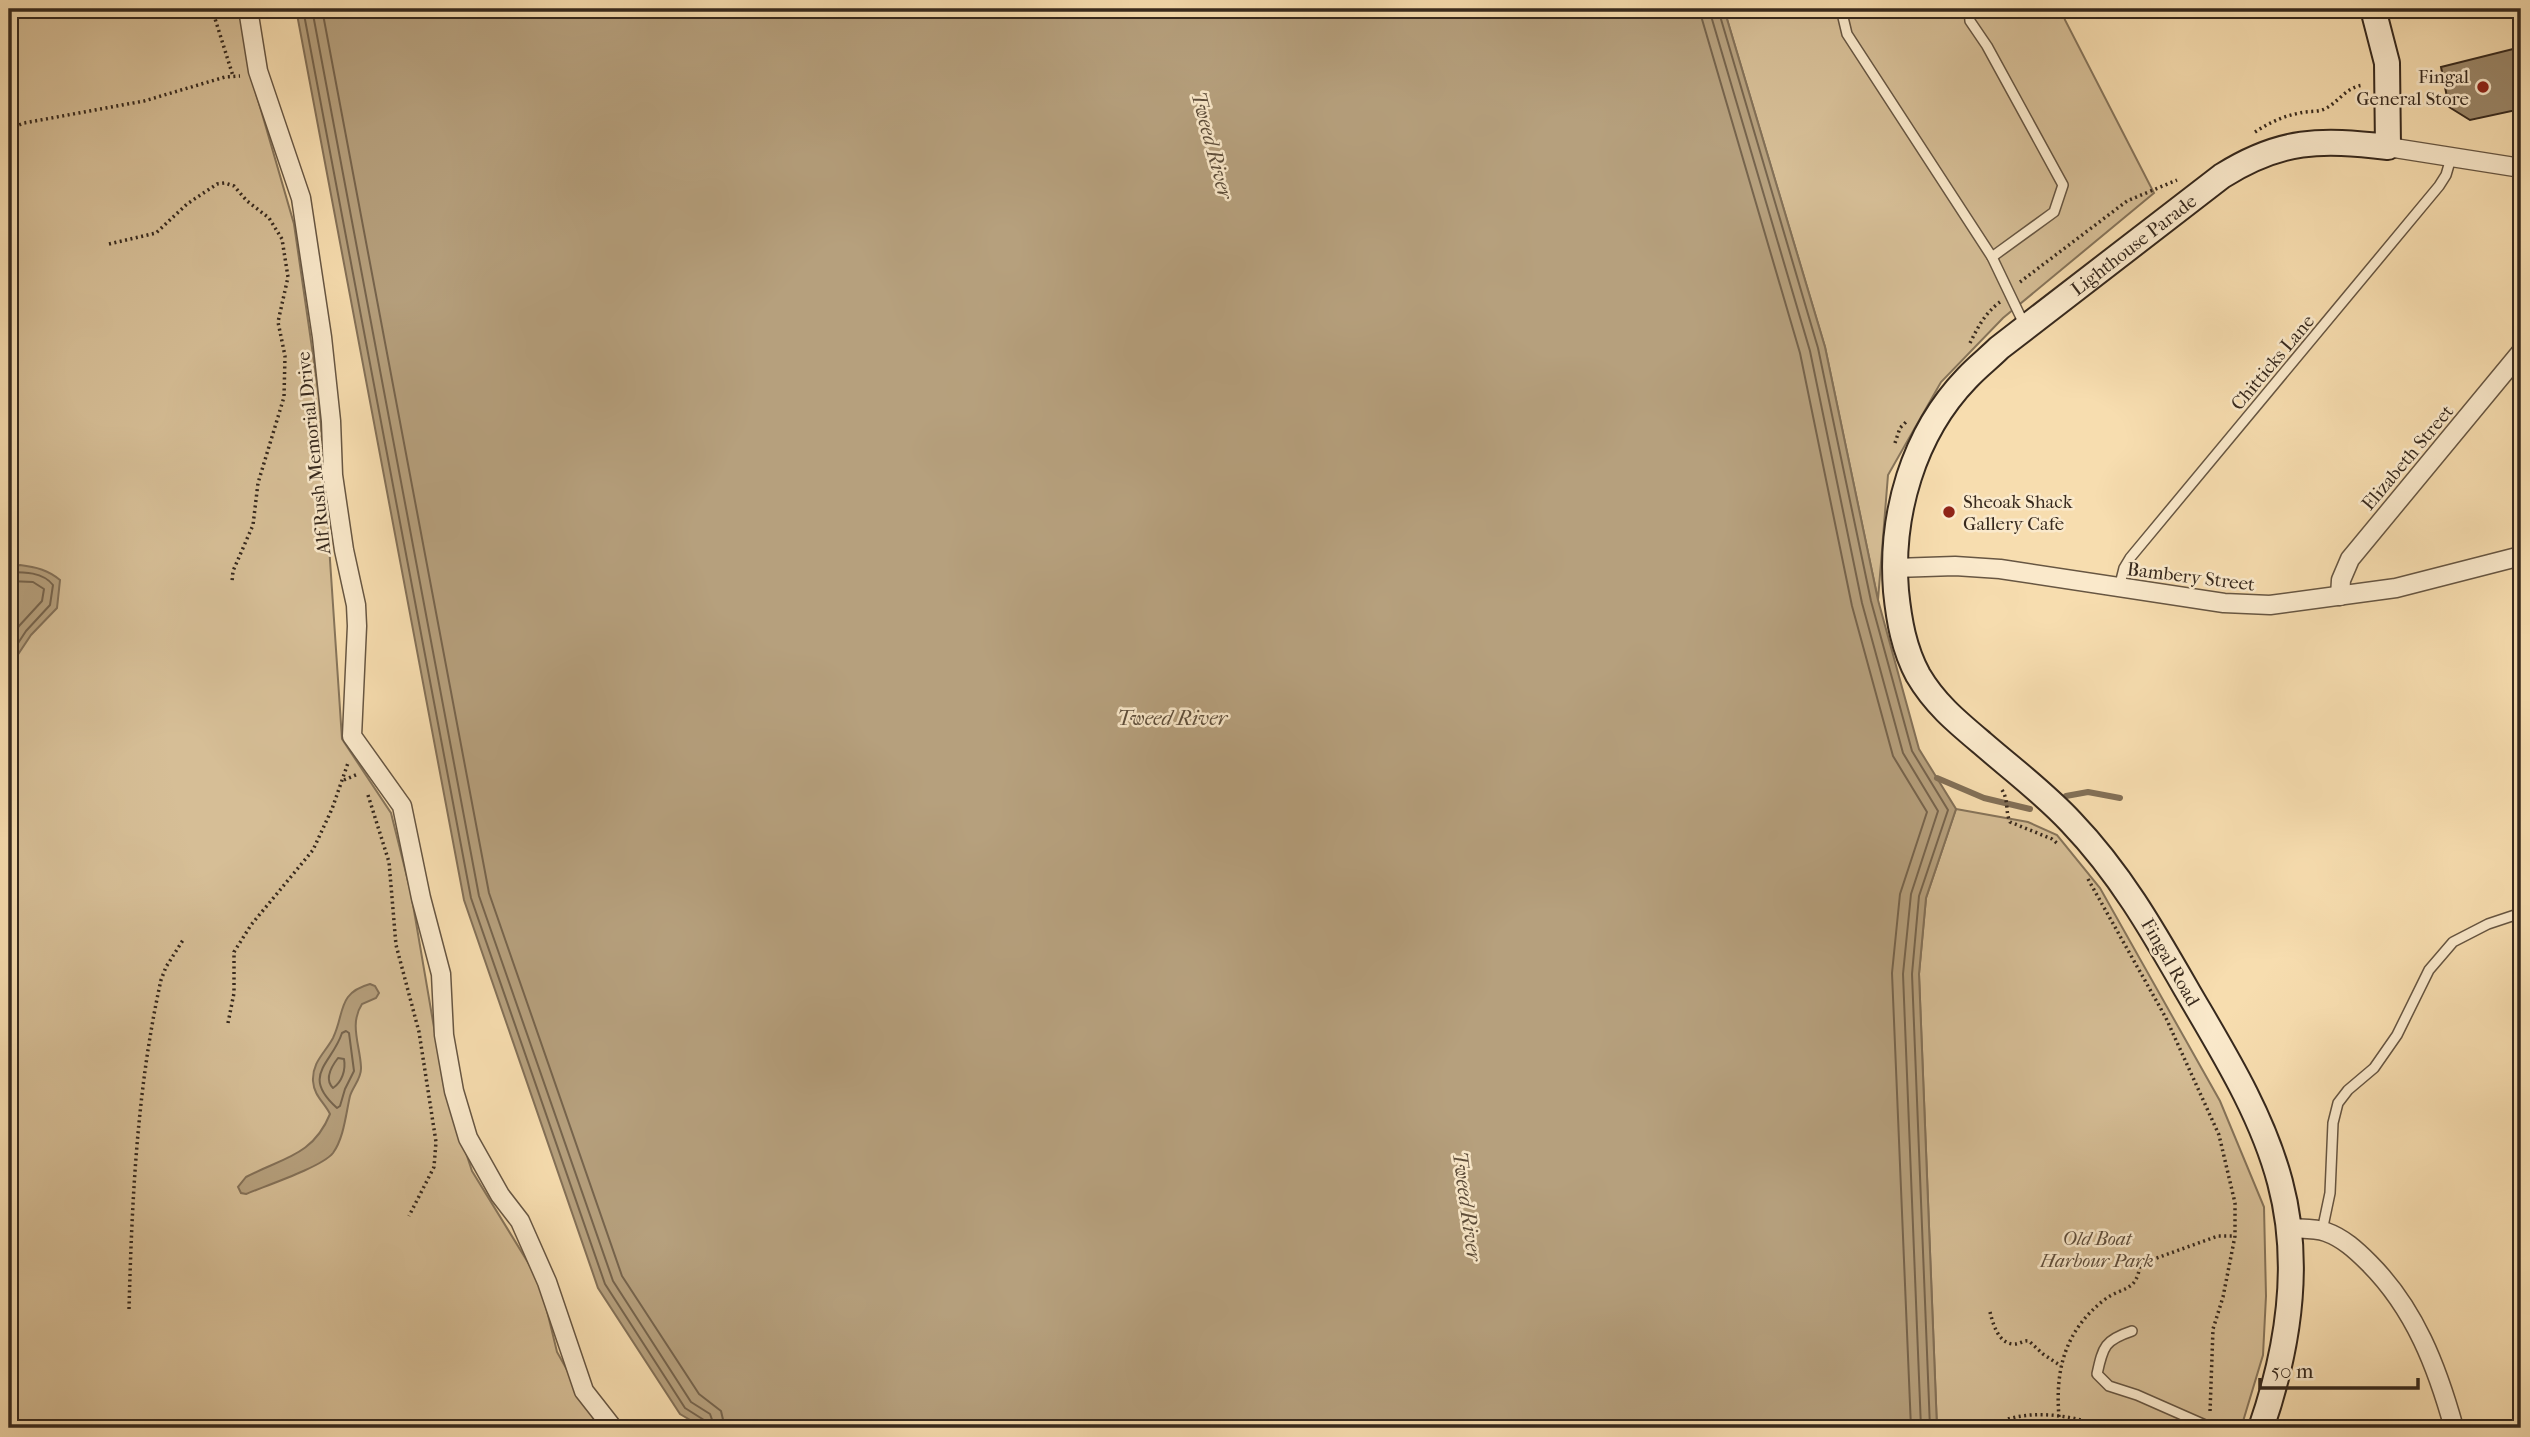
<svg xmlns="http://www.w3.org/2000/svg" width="2530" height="1437" font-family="'IM FELL French Canon',serif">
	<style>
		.green { fill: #d6be96; stroke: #86745a; stroke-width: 2 }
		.water { fill: #b6a07d; stroke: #837057; stroke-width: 2 }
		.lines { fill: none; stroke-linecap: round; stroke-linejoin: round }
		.shore { stroke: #76644d; stroke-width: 2 }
		.stream { stroke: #837057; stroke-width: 6 }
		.building { fill: #9b8769; stroke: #37291d; stroke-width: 2 }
		.lane-casing { stroke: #675642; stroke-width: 12 }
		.street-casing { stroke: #675642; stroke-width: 21 }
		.secondary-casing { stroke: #37291d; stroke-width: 28 }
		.path { stroke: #37291d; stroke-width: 3.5; stroke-dasharray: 2 3.5; stroke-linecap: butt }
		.lane { stroke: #fae9cb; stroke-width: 9 }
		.street { stroke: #fae9cb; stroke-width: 18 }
		.secondary { stroke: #fae9cb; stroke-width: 24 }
		.poi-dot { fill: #8f2418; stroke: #fae9cb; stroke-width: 2.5 }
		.labels { text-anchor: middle; stroke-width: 5; stroke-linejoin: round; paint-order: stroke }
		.poi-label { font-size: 19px; fill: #37291d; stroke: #fae9cb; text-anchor: end }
		.street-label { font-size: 19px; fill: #37291d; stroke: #fae9cb }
		.park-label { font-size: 19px; font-style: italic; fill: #5f4e3b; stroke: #fae9cb }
		.water-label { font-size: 21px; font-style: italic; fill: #5d4d3a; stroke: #fae9cb }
	</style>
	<rect width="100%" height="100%" fill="#f7ddaf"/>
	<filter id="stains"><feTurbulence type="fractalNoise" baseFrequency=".00286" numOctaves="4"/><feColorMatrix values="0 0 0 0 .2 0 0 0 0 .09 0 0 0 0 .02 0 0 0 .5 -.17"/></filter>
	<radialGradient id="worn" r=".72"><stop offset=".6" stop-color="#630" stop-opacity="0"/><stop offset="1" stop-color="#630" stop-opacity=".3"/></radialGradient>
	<g class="green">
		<path d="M9 9H240L250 72 294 224 319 396 342 739 391 813 411 893 444 1086 472 1171 540 1282 557 1352 595 1420 601 1428H9Z"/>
		<path d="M1724 9H2062L2065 20 2154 193 2003 318 1941 382 1888 475 1878 600 1825 347Z"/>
		<path d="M1956 809 2028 822 2057 835 2100 888 2220 1101 2264 1207 2266 1296 2263 1355 2241 1428H1937L1919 974 1926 898Z"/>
	</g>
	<g class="water">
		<path d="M296 9H1724L1825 347 1878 600 1919 749 1956 809 1926 898 1919 974 1937 1428H704L680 1414 598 1288 464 900Z"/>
		<path d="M20 565C36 567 48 570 60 580L57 608 31 635 9 668V568Z"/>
		<path d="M370 984 375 986 379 993 376 998 362 1004C349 1024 360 1045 361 1067 362 1078 353 1086 350 1096 346 1113 344 1138 333 1153 322 1167 265 1186 246 1194L241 1193 238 1187 246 1177C282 1158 313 1156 330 1114 324 1102 314 1096 313 1081 312 1062 325 1053 333 1038 345 1013 337 993 370 984Z"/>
	</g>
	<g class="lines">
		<g class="shore">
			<path d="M303 9 471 898 605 1284 685 1408 704 1420 706 1428"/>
			<path d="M312 9 479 896 613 1281 691 1402 710 1414 715 1428"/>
			<path d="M322 9 489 893 622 1276 699 1394 721 1411 725 1428"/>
			<path d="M1699 9 1800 353 1852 606 1893 756 1927 812 1900 894 1892 973 1911 1428"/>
			<path d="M1709 9 1810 351 1862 603 1903 753 1938 811 1911 894 1903 974 1921 1428"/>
			<path d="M1718 9 1818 348 1871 601 1912 751 1948 810 1919 896 1912 974 1930 1428"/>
			<path d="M9 572C24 572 43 572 53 585L50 605 26 631 9 657"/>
			<path d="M9 581 33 582 44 589 42 601 19 626 9 642"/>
			<path d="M346 1031 349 1033 354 1071 345 1089 340 1106 337 1108C300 1075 332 1064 342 1033Z"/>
			<path d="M338 1058 344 1059C346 1070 342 1082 333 1088 324 1079 331 1067 338 1058Z"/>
		</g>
		<g class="stream">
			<path d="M1937 778 1984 798 2030 809"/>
			<path d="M2066 796 2088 792 2120 798"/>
		</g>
	</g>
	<path class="building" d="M2521 47V109L2470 120 2449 107 2441 67Z"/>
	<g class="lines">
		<defs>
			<g id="lane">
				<path d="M1841 9 1847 34 1992 257 2025 326"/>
				<path d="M1969 9 1970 21 1987 46 2063 185 2054 212 1992 257"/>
				<path d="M2119 588 2124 568 2130 558 2439 186 2446 175 2451 158"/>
				<path d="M2322 1231 2330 1193 2333 1123 2338 1103 2348 1090 2374 1068 2397 1035 2429 970 2453 942 2488 924 2521 913"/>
				<path d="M2132 1331C2105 1340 2103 1346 2097 1374L2109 1386 2137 1395 2212 1428"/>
			</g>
			<g id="street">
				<path d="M248 9 258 71 301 198 322 337 331 421 333 475 344 550 356 605 357 626 352 736 402 806 421 898 441 974 444 1035 454 1091 468 1138 500 1195 520 1221 547 1282 584 1391 613 1428"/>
				<path d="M2388 147 2521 168"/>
				<path d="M1895 568 1955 566 2000 569 2224 603 2270 605 2396 588 2521 556"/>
				<path d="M2340 596 2341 580 2350 559 2521 352"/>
				<path d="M2289 1228C2301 1229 2315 1228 2326 1232 2343 1238 2356 1250 2369 1263 2415 1309 2437 1367 2454 1428"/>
			</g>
			<g id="secondary">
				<path id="s1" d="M2261 1428C2288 1350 2302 1264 2280 1182 2262 1114 2223 1052 2188 992 2153 931 2120 873 2071 822 2044 793 2012 769 1982 743 1957 722 1935 704 1918 675 1904 649 1899 621 1896 591 1890 515 1913 434 1967 378 1977 367 1989 358 1999 348L2222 176C2281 139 2320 139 2388 147L2387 63 2373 9"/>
			</g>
		</defs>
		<use href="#lane" class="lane-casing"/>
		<use href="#street" class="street-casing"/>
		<use href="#secondary" class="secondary-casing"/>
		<g class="path">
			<path d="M212 9 233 76"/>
			<path d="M9 129 24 123 144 101 225 77 240 76"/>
			<path d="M2255 132C2269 123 2283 116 2300 113 2307 111 2315 112 2322 110 2337 105 2346 86 2364 85"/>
			<path d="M109 244 156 233 187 204 217 184 225 183 234 186 247 201 269 218 282 239 288 277 278 322 285 356 284 397 258 483 253 525 233 571 232 582"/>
			<path d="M2020 282 2127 201 2177 180"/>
			<path d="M1970 343C1978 327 1985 313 2000 302"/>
			<path d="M1895 443 1900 428 1908 420"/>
			<path d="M344 780 358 774"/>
			<path d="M2002 790C2009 801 2005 811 2010 822L2052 839 2058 844"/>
			<path d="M368 795 389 862 396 945 419 1032 436 1142 434 1167 409 1216"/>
			<path d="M2088 879 2166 1018 2219 1135 2235 1203V1236L2223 1297 2213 1329 2210 1412"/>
			<path d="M228 1023 234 993V952L251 925 313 850 332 809 348 763"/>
			<path d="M129 1309C132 1199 137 1088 161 980L166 967 183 940"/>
			<path d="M1990 1312C1993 1324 1998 1342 2012 1344 2019 1345 2023 1340 2029 1341L2043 1354 2061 1366"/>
			<path d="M2059 1417C2055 1369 2065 1331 2104 1300 2122 1286 2137 1293 2140 1264L2218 1236H2235"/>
			<path d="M2008 1419C2039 1410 2075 1416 2105 1428"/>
		</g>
		<use href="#lane" class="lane"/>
		<use href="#street" class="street"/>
		<use href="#secondary" class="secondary"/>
	</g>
	<g class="poi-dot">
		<circle cx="2483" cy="87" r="7"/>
		<circle cx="1949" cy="512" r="7"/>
	</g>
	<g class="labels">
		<g class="poi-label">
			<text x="2469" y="83">Fingal<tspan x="2469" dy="22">General Store</tspan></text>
			<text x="1963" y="508" text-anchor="start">Sheoak Shack<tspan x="1963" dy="22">Gallery Cafe</tspan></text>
		</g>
		<g class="street-label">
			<text dy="7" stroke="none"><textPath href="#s1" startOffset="1414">Lighthouse Parade</textPath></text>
			<text transform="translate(2272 362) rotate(-50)" y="7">Chitticks Lane</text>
			<text transform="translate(313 453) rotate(-96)" y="7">Alf Rush Memorial Drive</text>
			<text transform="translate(2407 457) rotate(-50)" y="7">Elizabeth Street</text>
			<text transform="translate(2191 576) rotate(7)" y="7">Bambery Street</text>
			<text transform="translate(2171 962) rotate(60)" y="7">Fingal Road</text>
		</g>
		<g class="park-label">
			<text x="2097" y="1245">Old Boat<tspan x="2097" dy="22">Harbour Park</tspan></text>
		</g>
		<g class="water-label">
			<text transform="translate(1212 145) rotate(75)" y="7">Tweed River</text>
			<text x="1172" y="725">Tweed River</text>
			<text transform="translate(1467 1206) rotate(82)" y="7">Tweed River</text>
		</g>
	</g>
	<rect width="2530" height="1437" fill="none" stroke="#f7ddaf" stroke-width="35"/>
	<rect x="10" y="10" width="2509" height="1416" fill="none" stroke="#37291d" stroke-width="3.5"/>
	<rect x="18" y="18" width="2495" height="1402" fill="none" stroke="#37291d" stroke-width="2"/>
	<path d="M2260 1378v10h158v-10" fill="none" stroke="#37291d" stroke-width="3.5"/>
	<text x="2271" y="1378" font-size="21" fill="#37291d" stroke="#fae9cb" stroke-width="5" paint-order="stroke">50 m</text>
	<rect width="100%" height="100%" filter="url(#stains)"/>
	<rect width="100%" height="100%" fill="url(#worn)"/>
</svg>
